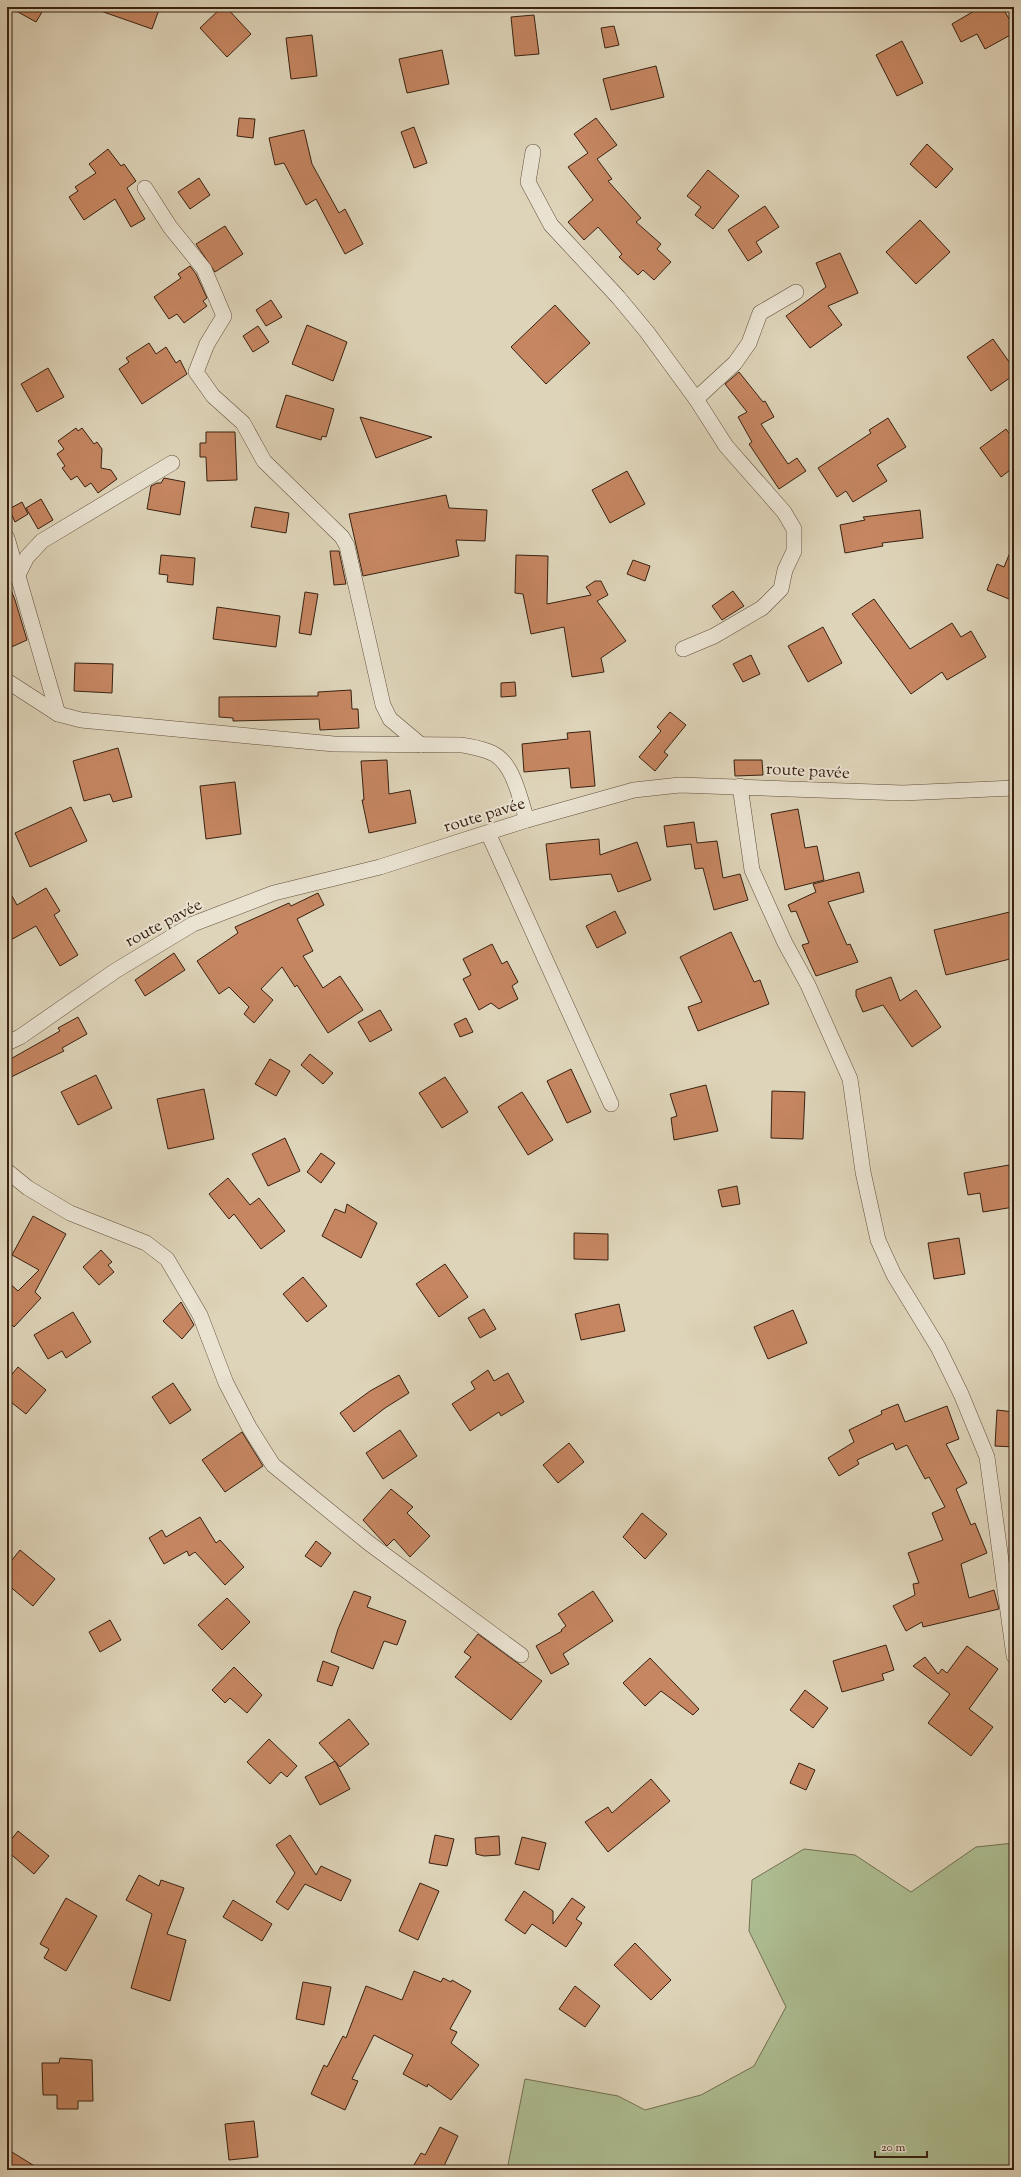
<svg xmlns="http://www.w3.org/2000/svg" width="1021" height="2177" font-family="'Sorts Mill Goudy',serif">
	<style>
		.green { fill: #adbe92; stroke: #737052 }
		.building { fill: #c58661; stroke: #392111 }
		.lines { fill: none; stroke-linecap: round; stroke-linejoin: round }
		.street-casing { stroke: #624e3b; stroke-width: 16 }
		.street { stroke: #eae3d2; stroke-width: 15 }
		.labels { text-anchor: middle; stroke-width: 4; stroke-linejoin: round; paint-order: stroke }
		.street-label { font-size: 17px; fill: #392111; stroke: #eae3d2 }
	</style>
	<rect width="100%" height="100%" fill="#ded4b9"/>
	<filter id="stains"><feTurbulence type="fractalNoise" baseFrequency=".005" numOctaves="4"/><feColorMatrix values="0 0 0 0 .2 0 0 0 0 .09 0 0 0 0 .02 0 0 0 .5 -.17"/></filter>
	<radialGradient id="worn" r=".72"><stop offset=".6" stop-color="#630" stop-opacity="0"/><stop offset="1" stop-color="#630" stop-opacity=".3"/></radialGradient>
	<path class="green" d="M1014 1843V2170H507L525 2079 618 2096 645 2110 701 2095 754 2066 786 2007 749 1931 752 1880 804 1849 855 1855 911 1892 976 1847Z"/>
	<g class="building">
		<path d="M9 7H45L36 22Z"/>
		<path d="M96 7H160L152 29 95 9Z"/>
		<path d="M222 7H226L251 34 227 57 200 28Z"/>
		<path d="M981 7H1002L1014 27V33L985 49 977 34 961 42 952 24Z"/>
		<path d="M534 15 539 54 515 56 511 17Z"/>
		<path d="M614 26 619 45 605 48 601 28Z"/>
		<path d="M312 35 317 76 291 79 286 38Z"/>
		<path d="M902 41 923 83 897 96 876 55Z"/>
		<path d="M442 50 449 84 407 93 399 59Z"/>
		<path d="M656 66 664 97 611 110 603 79Z"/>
		<path d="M239 118 255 119 253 138 237 136Z"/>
		<path d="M596 118 617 145 597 159 612 179 608 181 641 218 636 222 661 244 657 249 671 262 654 280 643 270 638 275 619 257 622 254 598 227 584 240 568 222 593 200 568 167 588 153 574 134Z"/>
		<path d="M414 127 427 163 414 168 401 132Z"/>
		<path d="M304 130 312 164 339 213 345 209 363 244 345 254 316 199 306 205 284 163 275 165 269 138Z"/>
		<path d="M927 144 953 169 936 188 910 164Z"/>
		<path d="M108 149 121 166 124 164 136 181 127 188 145 219 131 227 115 199 84 220 69 197 78 191 75 187 96 173 89 164Z"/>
		<path d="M708 170 739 196 713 229 695 215 701 207 687 196Z"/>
		<path d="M199 178 210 195 190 209 178 192Z"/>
		<path d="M765 206 779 227 756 242 762 252 748 261 728 230Z"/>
		<path d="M920 220 950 252 916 284 886 252Z"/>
		<path d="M225 226 243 254 215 272 196 244Z"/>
		<path d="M840 253 858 293 828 306 842 325 810 348 786 316 826 287 816 263Z"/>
		<path d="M190 266 196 274 207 298 203 301 207 306 184 323 177 314 169 319 154 297 181 278 178 274Z"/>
		<path d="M271 300 282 317 266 326 256 310Z"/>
		<path d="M555 305 590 343 546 384 511 347Z"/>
		<path d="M307 325 347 342 333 381 292 364Z"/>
		<path d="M258 326 269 342 253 352 243 336Z"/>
		<path d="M993 339 1014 369V375L991 391 967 357Z"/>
		<path d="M149 343 156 354 166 347 176 363 180 360 187 374 142 404 119 369 129 362 126 358Z"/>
		<path d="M48 368 64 397 37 412 21 384Z"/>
		<path d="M739 372 763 402 765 401 774 417 761 424 788 464 797 458 806 471 779 489 749 444 752 442 738 417 747 412 725 384Z"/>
		<path d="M286 395 334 409 326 437 322 436 321 440 276 427Z"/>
		<path d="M360 417 432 437 376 458Z"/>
		<path d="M888 418 906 447 877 465 887 481 853 502 846 491 837 497 818 468 871 433 869 430Z"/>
		<path d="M76 428 78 431 82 428 94 444 97 442 102 449 101 468 111 470 117 479 98 493 91 483 85 487 77 476 71 480 62 468 65 466 57 454 64 449 58 441Z"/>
		<path d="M1006 429 1014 440V467L1001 477 980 448Z"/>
		<path d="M206 432H235L237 480 207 481 206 457H200V443H206Z"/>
		<path d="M627 471 645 504 610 523 592 490Z"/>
		<path d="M164 478 185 482 180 515 147 509 151 486 157 483H161Z"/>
		<path d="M446 495 449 508 487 510 485 541 456 540 459 556 363 576 349 514Z"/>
		<path d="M41 499 53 520 38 529 26 508Z"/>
		<path d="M22 502 28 514 15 522 9 509Z"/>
		<path d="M255 507 289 513 286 533 251 527Z"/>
		<path d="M920 510 923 538 882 543 883 546 845 553 840 525 865 520 863 517Z"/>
		<path d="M1014 543V601L987 590 997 564 1004 567Z"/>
		<path d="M330 551H339L346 584 334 585Z"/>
		<path d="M161 555 195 558 193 585 167 582 168 575 159 574Z"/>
		<path d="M516 555 548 556 547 604 591 595 586 587 595 581H601L608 595 597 601 626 641 601 658 604 672 572 677 564 627 531 634 523 594 515 593Z"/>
		<path d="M633 560 650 566 645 581 627 574Z"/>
		<path d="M7 580 15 600 27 640 7 649Z"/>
		<path d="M733 591 744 606 722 620 712 606Z"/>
		<path d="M305 592 318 594 311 635 299 633Z"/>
		<path d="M874 599 910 649 952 623 961 637 971 631 986 657 947 680 942 672 911 694 852 614Z"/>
		<path d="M217 607 280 616 276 647 213 639Z"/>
		<path d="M823 627 842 663 808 682 788 646Z"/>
		<path d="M751 655 760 674 743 682 733 664Z"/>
		<path d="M75 663 113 664 112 693 74 691Z"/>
		<path d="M515 682 516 696 501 697V683Z"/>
		<path d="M351 690 352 709H358L359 728 320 730 319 719 233 721V718L219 717V697L318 696V692Z"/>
		<path d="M670 712 686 725 664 752 668 755 655 771 639 757 661 731 657 727Z"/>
		<path d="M590 731 595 786 571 788 569 768 524 772 522 744 568 739 567 733Z"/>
		<path d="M118 748 132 797 113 802 110 794 84 801 73 761Z"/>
		<path d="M387 760 389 794 410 790 416 823 369 833 362 800H364L361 761Z"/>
		<path d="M734 760H762L763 775 735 776Z"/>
		<path d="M235 782 241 834 206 839 200 786Z"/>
		<path d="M71 807 87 841 30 867 15 833Z"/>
		<path d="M798 809 805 848 817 846 824 880 785 890 771 814Z"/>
		<path d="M694 822 697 843 717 841 723 878 740 874 748 900 714 910 703 868 695 869 691 844 667 847 664 826Z"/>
		<path d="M599 839 600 855 637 842 651 880 618 892 611 874 550 880 546 844Z"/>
		<path d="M859 872 864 892 828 902 847 945 850 944 858 962 816 976 802 945 809 943 796 911 791 912 788 905 816 892 813 884Z"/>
		<path d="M7 887 17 905 46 888 60 911 54 915 78 955 60 966 36 926 7 942Z"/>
		<path d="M318 893 324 905 297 919 313 951 303 956 323 988 340 976 363 1010 328 1033 297 985 295 987 282 967 261 989 273 1000 254 1023 244 1014 249 1007 229 987 219 994 197 961 238 933 235 927 289 903 291 906Z"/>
		<path d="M615 911 626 933 597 948 586 926Z"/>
		<path d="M1014 911V958L946 975 934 930Z"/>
		<path d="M731 932 754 982 760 980 769 1004 698 1031 688 1007 702 1002 680 957Z"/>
		<path d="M492 944 502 964 507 961 518 982 512 986 518 999 499 1009 491 1003 479 1010 463 979 471 975 463 959Z"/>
		<path d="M174 953 185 970 145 996 135 980Z"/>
		<path d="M891 977 900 1001 916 990 941 1027 912 1047 883 1005 863 1012 856 996V990Z"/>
		<path d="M380 1010 392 1030 370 1042 358 1022Z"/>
		<path d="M78 1017 87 1034 62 1048 64 1051 7 1079V1061L60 1031 58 1028Z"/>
		<path d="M466 1018 473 1032 460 1037 454 1024Z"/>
		<path d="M310 1054 333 1073 323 1084 301 1065Z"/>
		<path d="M270 1059 290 1071 276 1096 255 1084Z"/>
		<path d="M571 1069 591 1112 567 1123 547 1081Z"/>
		<path d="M96 1075 112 1108 78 1125 61 1092Z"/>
		<path d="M445 1077 468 1112 442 1128 419 1093Z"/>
		<path d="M706 1085 718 1131 674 1140 671 1118 677 1116 670 1094Z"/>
		<path d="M204 1089 214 1139 168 1149 157 1099Z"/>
		<path d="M772 1091 805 1092 803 1139 771 1138Z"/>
		<path d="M522 1092 553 1140 528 1155 498 1107Z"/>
		<path d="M285 1138 300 1171 268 1186 252 1154Z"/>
		<path d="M321 1153 335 1163 321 1183 307 1172Z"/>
		<path d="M1009 1165 1014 1193V1207L983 1212 980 1193 968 1195 964 1173Z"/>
		<path d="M228 1178 250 1205 259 1198 285 1231 261 1249 234 1214 229 1219 209 1194Z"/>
		<path d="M737 1186 740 1204 722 1207 718 1190Z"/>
		<path d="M347 1204 377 1223 361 1258 322 1236 335 1209 345 1213Z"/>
		<path d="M33 1216 66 1234 35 1292 41 1298 14 1327 7 1320V1281L18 1291 39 1270 12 1255Z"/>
		<path d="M574 1233 608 1234V1260L574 1259Z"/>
		<path d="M959 1238 965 1274 934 1279 928 1243Z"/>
		<path d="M101 1250 112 1262 108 1265 114 1272 99 1285 83 1267Z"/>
		<path d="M445 1264 468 1297 439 1317 416 1284Z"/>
		<path d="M303 1277 327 1306 307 1322 283 1294Z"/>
		<path d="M181 1302 194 1325 182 1339 163 1321Z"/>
		<path d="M619 1304 625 1331 581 1340 575 1314Z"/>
		<path d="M484 1309 496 1329 480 1338 468 1318Z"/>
		<path d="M793 1310 807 1343 768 1359 754 1327Z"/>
		<path d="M73 1312 91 1342 66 1358 62 1351 48 1359 34 1335Z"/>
		<path d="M18 1367 46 1390 26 1414 7 1399V1380Z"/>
		<path d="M488 1370 494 1381 508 1373 524 1402 501 1416 499 1412 470 1431 452 1404 475 1389 471 1382Z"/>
		<path d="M399 1375 409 1393 385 1408 354 1432 340 1413 370 1391Z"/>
		<path d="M173 1383 191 1410 170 1424 152 1397Z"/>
		<path d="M898 1404 905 1422 947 1406 959 1439 946 1444 967 1483 956 1489 971 1525 975 1523 987 1553 961 1564 969 1598 994 1590 999 1609 923 1627 922 1622 906 1631 893 1606 915 1595 913 1584 919 1583 908 1553 943 1540 932 1513 945 1507 929 1477 925 1479 907 1445 896 1450 893 1443 857 1460 859 1464 839 1476 828 1458 854 1442 849 1430 882 1414 881 1411Z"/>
		<path d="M997 1410 1014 1412V1447L995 1446Z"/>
		<path d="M400 1430 417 1456 383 1479 366 1453Z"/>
		<path d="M242 1432 263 1466 225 1492 202 1460Z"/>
		<path d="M569 1443 584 1462 558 1483 543 1465Z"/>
		<path d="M391 1489 413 1507 407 1513 430 1536 410 1557 394 1539 387 1546 385 1544 363 1520Z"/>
		<path d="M642 1513 667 1534 645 1559 623 1537Z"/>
		<path d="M200 1517 216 1543 220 1540 244 1567 225 1585 195 1552 189 1556 187 1551 164 1564 149 1538 162 1530 166 1537Z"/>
		<path d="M316 1541 331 1553 321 1567 305 1556Z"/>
		<path d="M20 1550 55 1579 33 1606 7 1584V1566Z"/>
		<path d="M354 1591 371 1597 367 1607 406 1621 397 1645 384 1641 373 1669 331 1652 338 1629Z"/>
		<path d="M593 1591 613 1621 563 1654 569 1664 551 1674 536 1646 562 1631 561 1630 566 1626 558 1614Z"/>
		<path d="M227 1598 250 1622 222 1650 198 1625Z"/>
		<path d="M110 1620 121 1640 100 1652 89 1632Z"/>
		<path d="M478 1634 542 1681 511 1720 455 1677 471 1657 464 1652Z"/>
		<path d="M886 1645 894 1670 882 1674 884 1680 842 1692 833 1661Z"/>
		<path d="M967 1646 998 1669 969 1709 993 1727 971 1756 928 1723 950 1694 913 1666 925 1657 938 1674 942 1669 947 1673Z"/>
		<path d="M650 1658 699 1709 693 1715 661 1691 645 1706 623 1683Z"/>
		<path d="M323 1661 339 1667 332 1686 317 1681Z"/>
		<path d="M234 1667 262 1695 247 1713 230 1698 225 1703 212 1690Z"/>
		<path d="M805 1690 828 1708 813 1728 790 1710Z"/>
		<path d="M349 1719 369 1744 340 1767 319 1743Z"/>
		<path d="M269 1739 297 1766 287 1777 281 1772 270 1784 247 1762Z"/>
		<path d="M335 1761 350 1789 320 1805 305 1777Z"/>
		<path d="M799 1763 815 1770 806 1790 790 1783Z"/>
		<path d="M651 1779 670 1801 608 1852 585 1822 608 1807 612 1813Z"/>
		<path d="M18 1831 49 1856 34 1874 7 1851V1845Z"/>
		<path d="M290 1835 316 1875 321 1866 351 1880 341 1901 305 1884 288 1910 276 1902 295 1873 276 1845Z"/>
		<path d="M435 1835 454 1839 447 1866 429 1863Z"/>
		<path d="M499 1836 500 1855 484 1856 476 1854 475 1838Z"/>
		<path d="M522 1837 546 1843 539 1870 515 1864Z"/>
		<path d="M139 1875 159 1886 161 1880 184 1888 167 1934 186 1940 170 2001 131 1988 152 1914 126 1900Z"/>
		<path d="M420 1883 439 1891 418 1940 399 1931Z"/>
		<path d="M524 1891 553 1911V1924L572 1898 585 1907 576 1919 582 1923 566 1947 532 1924 525 1934 505 1920Z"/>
		<path d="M66 1898 97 1916 66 1971 44 1958 49 1949 40 1944Z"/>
		<path d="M233 1900 272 1924 262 1941 223 1917Z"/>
		<path d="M635 1943 671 1980 651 2000 614 1965Z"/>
		<path d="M414 1971 441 1982 443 1978 451 1982 452 1980 471 1991 450 2029 457 2032 451 2043 479 2065 451 2100 428 2084 427 2087 403 2074 413 2055 374 2035 352 2079 358 2081 345 2110 311 2094 324 2065 327 2067 343 2036 346 2038 366 1986 402 2000Z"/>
		<path d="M303 1982 331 1987 324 2025 296 2019Z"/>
		<path d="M575 1986 600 2006 585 2027 559 2009Z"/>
		<path d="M60 2058 92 2060 93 2101H78V2109H57V2095H43L42 2063H59Z"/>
		<path d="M254 2121 258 2157 229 2160 225 2124Z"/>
		<path d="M440 2127 458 2136 444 2166 451 2170H411L421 2153 425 2155Z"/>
		<path d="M7 2149 41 2170H7Z"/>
	</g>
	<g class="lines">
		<defs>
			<g id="street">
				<path d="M533 152 528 182 551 225 618 297 647 332 696 399 726 446 784 512 794 529V551L785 570 781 589 762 608 714 636 683 649"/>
				<path d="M145 188 170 227 204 269 224 316 207 344 196 372 213 396 243 423 264 461 342 537 347 546 383 705 390 719 421 745"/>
				<path d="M696 399 735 363 749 343 760 313 796 292"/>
				<path d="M7 538 58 714"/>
				<path d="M18 575 27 557 42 541 172 463"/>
				<path d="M7 681 58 714 81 720 334 744 462 745C472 747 482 748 492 753 514 763 520 800 527 820"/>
				<path d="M740 786 752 870 785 943 808 985 850 1079 863 1172 878 1240 894 1275 938 1347 961 1394 987 1457 1014 1656"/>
				<path d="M488 833 611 1104"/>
				<path d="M7 1043 20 1037 115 971 193 924 274 893 380 867 527 820 634 790 680 785 903 793 1014 788"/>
				<path d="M7 1171 28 1188 70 1213 146 1243 167 1259 200 1315 226 1383 249 1427 273 1465 370 1544 521 1655"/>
			</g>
		</defs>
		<use href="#street" class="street-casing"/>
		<use href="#street" class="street"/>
	</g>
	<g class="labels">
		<g class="street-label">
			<text transform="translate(808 770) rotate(3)" y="6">route pavée</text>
			<text transform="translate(484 814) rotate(-17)" y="6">route pavée</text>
			<text transform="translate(163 922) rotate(-28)" y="6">route pavée</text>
		</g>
	</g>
	<rect width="1021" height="2177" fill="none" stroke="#ded4b9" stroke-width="24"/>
	<rect x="8" y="8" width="1005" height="2161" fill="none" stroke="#392111" stroke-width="2"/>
	<rect x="12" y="12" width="997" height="2153" fill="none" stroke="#392111"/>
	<path d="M875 2151v6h52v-6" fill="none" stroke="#392111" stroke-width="2"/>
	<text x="881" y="2151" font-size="12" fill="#392111" stroke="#eae3d2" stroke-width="3" paint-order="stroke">20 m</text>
	<rect width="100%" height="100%" filter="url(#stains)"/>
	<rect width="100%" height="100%" fill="url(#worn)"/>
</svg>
